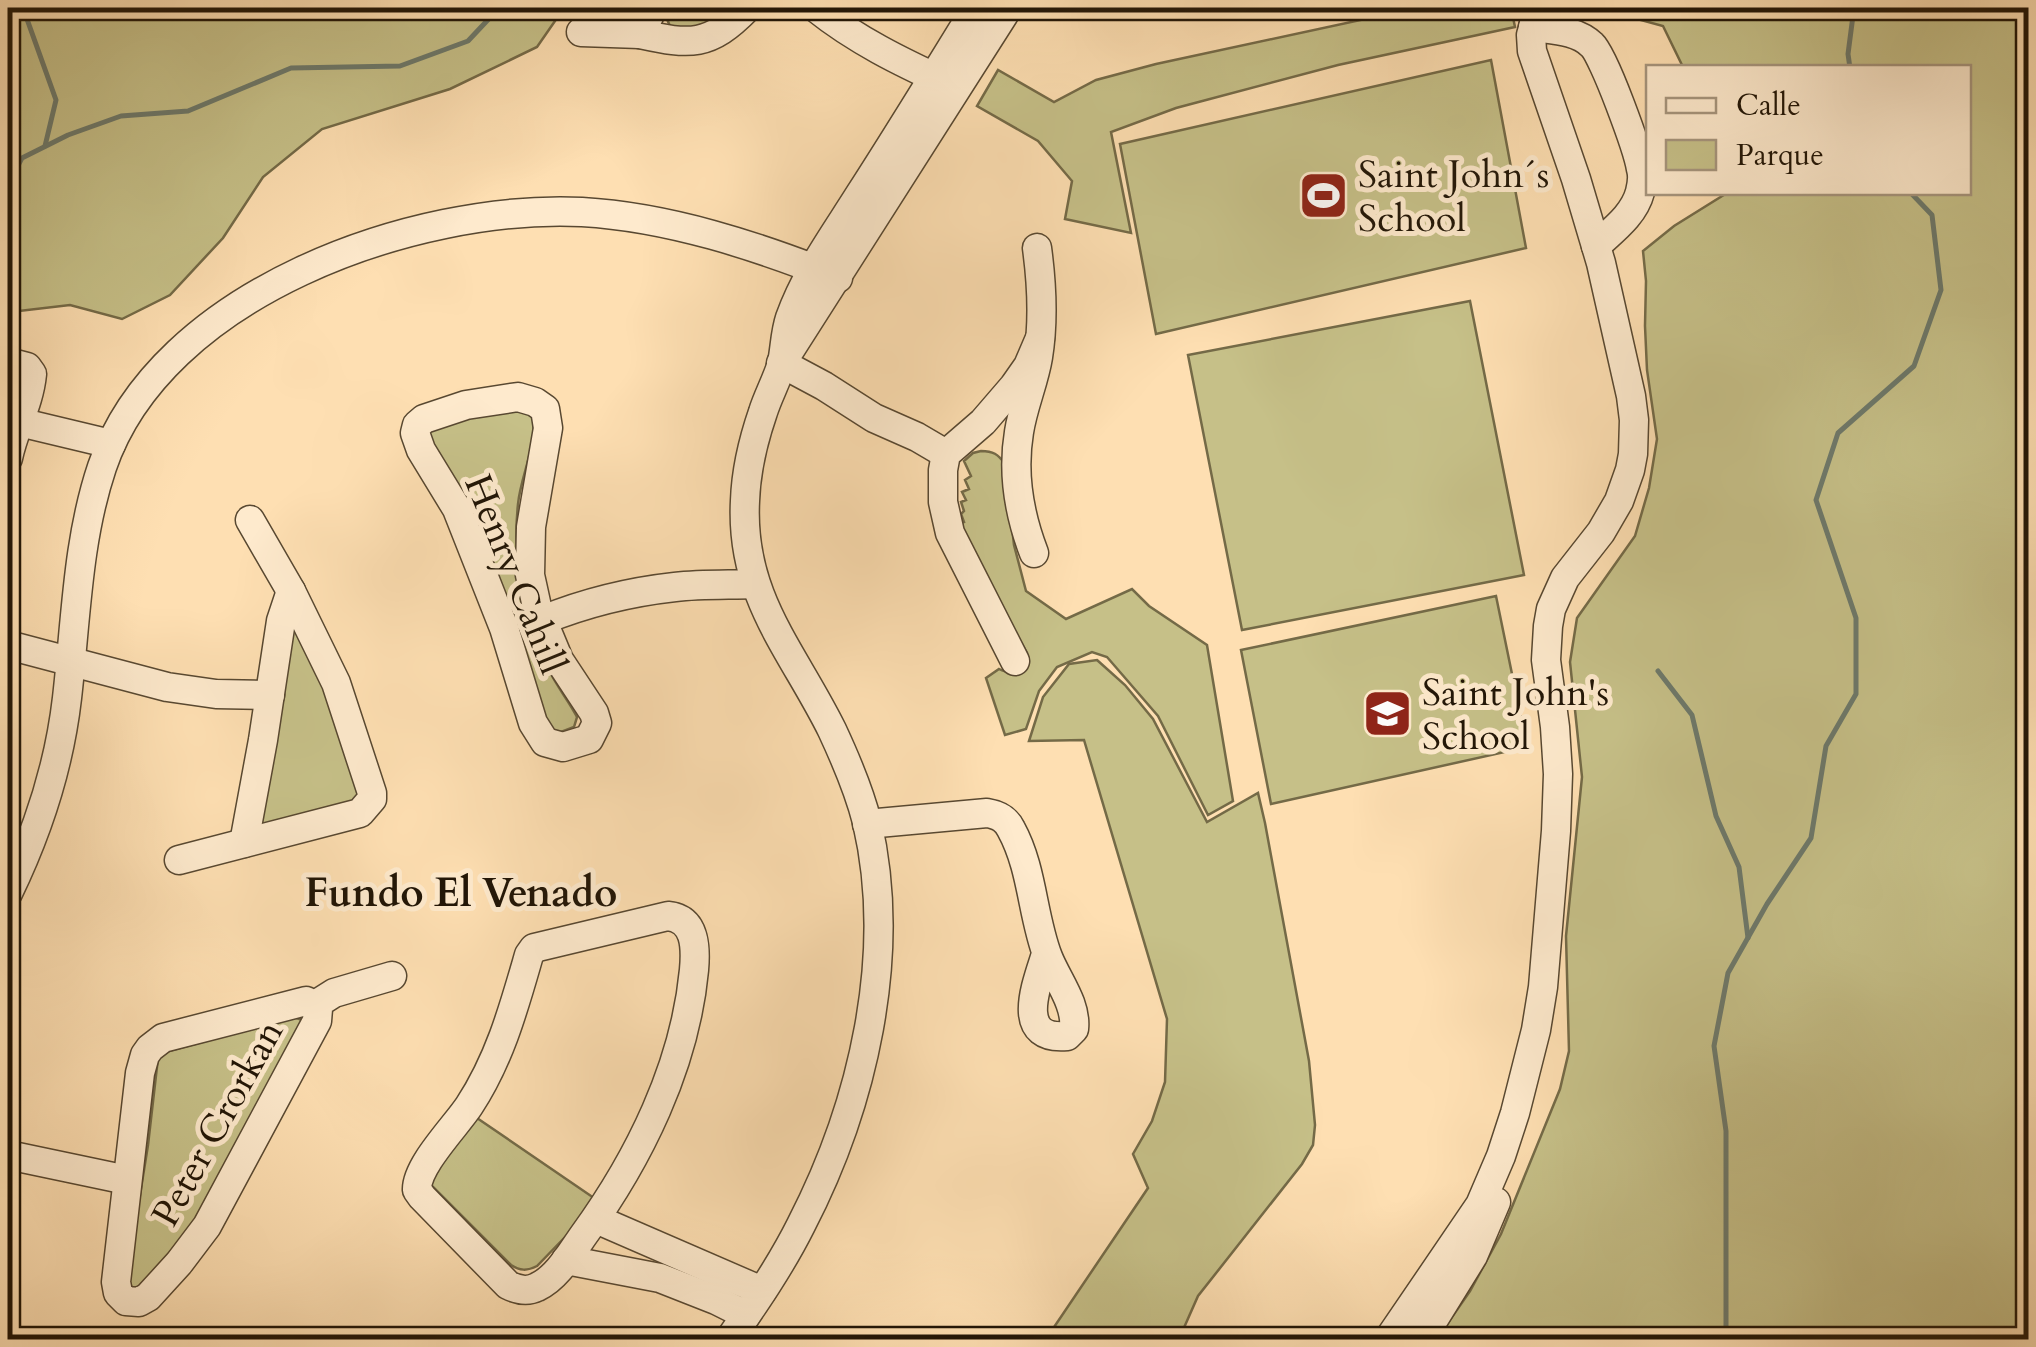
<svg xmlns="http://www.w3.org/2000/svg" width="2036" height="1347" font-family="Cardo,serif">
	<style>
		.green { fill: #c6c088; stroke: #746a47; stroke-width: 2.5 }
		.lines { fill: none; stroke-linecap: round; stroke-linejoin: round }
		.stream { stroke: #6d796b; stroke-width: 5 }
		.minor-casing { stroke: #584831; stroke-width: 31 }
		.minor { stroke: #feeacd; stroke-width: 28 }
		.labels { text-anchor: middle; stroke-width: 10; stroke-linejoin: round; paint-order: stroke }
		.poi-label { font-size: 38px; fill: #211506; stroke: #feeacd; text-anchor: start }
		.street-label { font-size: 38px; fill: #211506; stroke: #feeacd }
		.neighbourhood-label { font-size: 40px; font-weight: bold; fill: #211506; stroke: #feeacd }
	</style>
	<rect width="100%" height="100%" fill="#fedfb2"/>
	<filter id="stains"><feTurbulence type="fractalNoise" baseFrequency=".002" numOctaves="4"/><feColorMatrix values="0 0 0 0 .2 0 0 0 0 .09 0 0 0 0 .02 0 0 0 .5 -.17"/></filter>
	<radialGradient id="worn" r=".72"><stop offset=".6" stop-color="#630" stop-opacity="0"/><stop offset="1" stop-color="#630" stop-opacity=".3"/></radialGradient>
	<g class="green">
		<path d="M8 8H95L137 17 166 8H564L537 47 450 89 322 129 263 177 223 238 170 295 122 319 70 305 19 311 8 309Z"/>
		<path d="M664 8H733C709 27 701 31 670 26L663 10Z"/>
		<path d="M1416 8H1511L1515 27 1338 65 1176 108 1111 132 1131 233 1065 219 1072 181 1038 141 977 106 998 70 1054 102 1096 80 1156 64Z"/>
		<path d="M1597 8H2028V1339L1436 1340 1470 1291 1501 1234 1560 1089 1569 1051 1566 936 1582 777 1570 662 1577 618 1635 536 1649 488 1657 439 1647 370 1645 326 1646 281 1643 251 1674 226 1727 193 1968 192V68L1683 67 1663 26Z"/>
		<path d="M1491 60 1526 248 1156 334 1120 144Z"/>
		<path d="M1470 301 1524 575 1242 630 1188 355Z"/>
		<path d="M524 407 532 412C539 442 521 474 518 504 512 562 522 618 549 670 557 687 569 701 577 717L574 727 561 732 548 731 428 444 429 432 460 419Z"/>
		<path d="M981 451C993 451 998 454 1005 464L1014 545 1026 591 1066 619 1132 589 1149 606 1207 645 1233 801 1208 815 1158 716 1107 657 1092 652 1057 667 1039 691 1026 729 1005 735 986 678 999 669C1015 677 1024 669 1027 653L954 526 964 522 961 514 964 511 961 502 966 500 962 492 969 489 965 480 971 476 964 461 973 453Z"/>
		<path d="M1496 596 1527 747 1271 804 1241 650Z"/>
		<path d="M294 631 304 632 363 802 258 826 291 632Z"/>
		<path d="M1097 660 1125 685 1153 719 1207 822 1258 793 1265 823 1309 1061 1315 1125 1313 1145 1302 1164 1198 1296 1179 1339H1046L1148 1188 1133 1154 1152 1121 1165 1082 1167 1019 1084 740 1029 741 1043 697 1069 664Z"/>
		<path d="M294 1017 302 1020 198 1220 134 1294 126 1282 148 1145 158 1058 169 1051Z"/>
		<path d="M474 1116 594 1198 569 1233 537 1266C527 1271 520 1271 511 1265L432 1186 430 1180Z"/>
	</g>
	<g class="lines">
		<g class="stream">
			<path d="M23 8 56 100 45 146"/>
			<path d="M1850 68 1848 54 1854 8"/>
			<path d="M8 184 22 158 68 135 121 116 188 111 291 68 400 66 468 41 499 8"/>
			<path d="M1658 671 1692 715 1716 816 1739 867 1748 938"/>
			<path d="M1726 1340V1131L1714 1046 1728 973 1767 904 1811 838 1826 746 1856 694V618L1816 500 1838 433 1914 366 1941 290 1932 215 1910 192"/>
		</g>
		<defs>
			<g id="minor">
				<path d="M653 8 640 34C691 45 709 47 747 8"/>
				<path d="M816 8C856 40 901 62 947 83"/>
				<path d="M1533 27C1553 30 1577 30 1592 45 1604 56 1638 150 1641 169 1643 176 1642 184 1640 192 1634 215 1613 230 1596 246"/>
				<path d="M581 32 640 34"/>
				<path d="M790 350 1008 8"/>
				<path d="M8 362 27 367 32 374C29 404 14 429 8 458"/>
				<path d="M781 363 824 386 874 418 917 437 946 454"/>
				<path d="M518 397 535 402 545 409 548 428 531 527 530 575 537 607 559 660 594 713 597 723 589 739 563 747 545 742 533 723 504 628 457 509 421 450 415 433 417 425 424 419 466 405Z"/>
				<path d="M19 422 111 444"/>
				<path d="M1034 553C1019 514 1012 474 1019 432 1023 406 1034 382 1038 357 1044 320 1042 285 1037 248"/>
				<path d="M543 620C585 603 629 592 675 587 701 584 729 585 755 584"/>
				<path d="M8 645 167 687 216 694 270 695"/>
				<path d="M1015 661 950 533 943 502V470L946 454 983 422 1014 386 1028 366 1040 338"/>
				<path d="M867 824 987 813C999 815 1006 819 1011 829 1033 869 1032 916 1048 957 1057 980 1077 1004 1074 1029L1067 1036C1013 1041 1037 983 1046 954"/>
				<path d="M244 843 263 740 281 621 291 591"/>
				<path d="M179 860 360 813 372 799V793L336 683 291 591 250 520"/>
				<path d="M8 893C38 831 59 768 67 698 76 621 77 541 102 467 161 293 414 204 582 212 669 217 757 246 838 278"/>
				<path d="M668 916C696 919 696 948 694 970 685 1066 639 1159 583 1236 571 1253 557 1278 537 1287 527 1292 518 1290 508 1285L422 1197 417 1190C416 1166 455 1127 469 1106 500 1059 514 1007 529 955L534 948Z"/>
				<path d="M315 1005 318 1009 317 1021 207 1226 179 1263 148 1297 139 1302 126 1301 118 1293 116 1282 140 1073 145 1055 150 1048 163 1038 306 1001 315 1005 334 993 392 976"/>
				<path d="M8 1155 127 1180"/>
				<path d="M596 1219 762 1291"/>
				<path d="M566 1260 660 1278 716 1300 746 1315"/>
				<path d="M729 1340C755 1303 781 1265 801 1225 863 1105 898 955 867 822 859 790 846 760 832 730 793 651 740 597 745 501 746 471 753 441 763 412 768 396 777 380 782 363 785 348 785 333 790 318 806 273 835 234 860 194 900 132 938 70 976 8"/>
				<path d="M1388 1340 1480 1205 1501 1156 1515 1113 1536 1030 1543 987 1556 831 1558 774 1555 727 1546 660 1548 626 1551 609 1565 578 1601 532 1619 501 1630 470 1633 454 1634 420 1631 396 1601 263 1576 179 1532 51 1531 35 1539 8"/>
				<path d="M1421 1340 1473 1256 1496 1202"/>
			</g>
		</defs>
		<use href="#minor" class="minor-casing"/>
		<use href="#minor" class="minor"/>
	</g>
	<defs>
		<symbol id="stadium-square" viewBox="-11 -11 22 22"><rect x="-9" y="-9" width="18" height="18" rx="4" fill="#8f2418" stroke="#feeacd"/><path d="M0-5a6.5 5 0 1 0 0 10a6.5 5 0 1 0 0-10ZM-3.5-1.8h7v3.6h-7Z" fill="#fff"/></symbol>
		<symbol id="school-square" viewBox="-11 -11 22 22"><rect x="-9" y="-9" width="18" height="18" rx="4" fill="#8f2418" stroke="#feeacd"/><path d="M0-5L7-2L0 1L-7-2ZM-4 1L0 2.5L4 1V4Q0 6-4 4Z" fill="#fff"/></symbol>
	</defs>
	<g fill-rule="evenodd">
		<use href="#stadium-square" x="1296" y="168" width="55" height="55"/>
		<use href="#school-square" x="1360" y="686" width="55" height="55"/>
	</g>
	<g class="labels">
		<g class="poi-label">
			<text x="1358" y="187">Saint John´s<tspan x="1358" dy="44">School</tspan></text>
			<text x="1422" y="705">Saint John's<tspan x="1422" dy="44">School</tspan></text>
		</g>
		<g class="street-label">
			<text transform="translate(516 574) rotate(68)" y="13">Henry Cahill</text>
			<text transform="translate(217 1123) rotate(-61)" y="13">Peter Crorkan</text>
		</g>
		<g class="neighbourhood-label">
			<text x="461" y="906">Fundo El Venado</text>
		</g>
	</g>
	<rect width="2036" height="1347" fill="none" stroke="#fedfb2" stroke-width="40"/>
	<rect x="10" y="10" width="2016" height="1327" fill="none" stroke="#211506" stroke-width="5"/>
	<rect x="20" y="20" width="1996" height="1307" fill="none" stroke="#211506" stroke-width="2.5"/>
	<rect x="1646" y="65" width="325" height="130" fill="#feeacd" stroke="#a6957d" stroke-width="2.5"/>
	<rect x="1666" y="98" width="50" height="15" fill="#feeacd" stroke="#a6957d" stroke-width="2.5"/>
	<text x="1736" y="115" font-size="30" fill="#211506">Calle</text>
	<rect x="1666" y="140" width="50" height="30" fill="#c6c088" stroke="#a6957d" stroke-width="2.5"/>
	<text x="1736" y="165" font-size="30" fill="#211506">Parque</text>
	<rect width="100%" height="100%" filter="url(#stains)"/>
	<rect width="100%" height="100%" fill="url(#worn)"/>
</svg>
